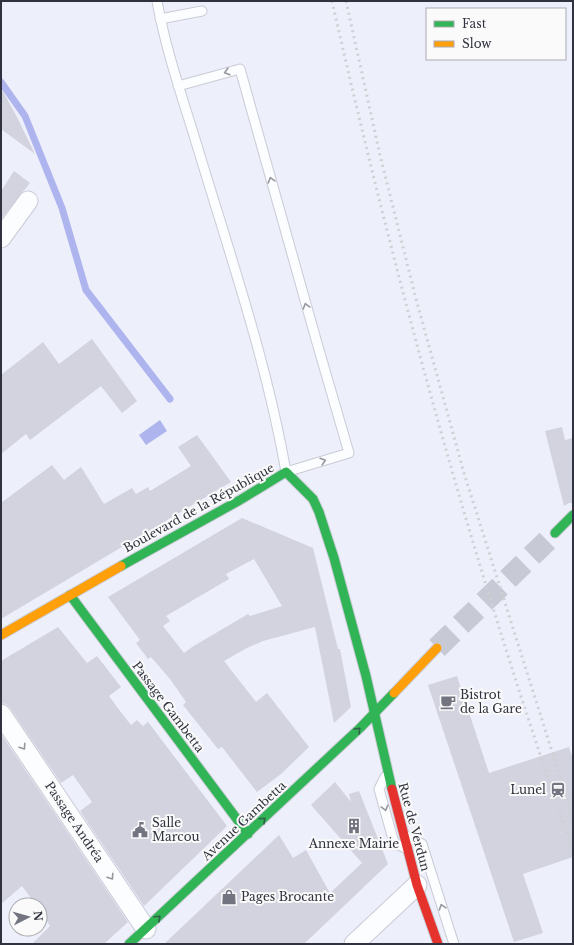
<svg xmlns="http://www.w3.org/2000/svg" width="574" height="945" font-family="'Libre Baskerville',serif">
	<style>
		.water { fill: #aeb5ee }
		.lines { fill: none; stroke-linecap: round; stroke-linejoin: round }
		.stream { stroke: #aeb5ee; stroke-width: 7 }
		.building { fill: #d2d3de; fill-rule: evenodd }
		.secondary-tunnel { stroke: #c7c9d5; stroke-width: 22; stroke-dasharray: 22 11; stroke-linecap: butt }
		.lane-casing { stroke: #c9cbd6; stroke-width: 11 }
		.street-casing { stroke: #c9cbd6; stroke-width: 21 }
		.fast-casing { stroke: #c9cbd6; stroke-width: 11 }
		.slow-casing { stroke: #c9cbd6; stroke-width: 11 }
		.jam-casing { stroke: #c9cbd6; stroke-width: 11 }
		.lane { stroke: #fcfdfe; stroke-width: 9 }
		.street { stroke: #fcfdfe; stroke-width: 19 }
		.fast { stroke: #30b455; stroke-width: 9 }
		.slow { stroke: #ff9f0a; stroke-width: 9 }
		.jam { stroke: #e5322d; stroke-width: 9 }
		.rail { stroke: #ced0d3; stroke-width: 3; stroke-dasharray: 2 4; stroke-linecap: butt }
		.oneway { stroke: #96989e }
		.oneway2 { stroke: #306047 }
		.labels { text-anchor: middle; stroke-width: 4; stroke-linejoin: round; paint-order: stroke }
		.street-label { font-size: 12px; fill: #30323f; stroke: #fafafa }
		.poi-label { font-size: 12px; fill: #30323f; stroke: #fafafa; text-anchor: start }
	</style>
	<rect width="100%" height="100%" fill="#edeffa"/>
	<path class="water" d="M160 420 167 431 146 445 139 435Z"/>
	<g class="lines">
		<path class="stream" d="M1 82 25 116 62 208 86 290 170 399"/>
	</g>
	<g class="building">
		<path d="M1 88 18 119 35 154 1 129Z"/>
		<path d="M14 171 30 183 1 219V191Z"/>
		<path d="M92 339 137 401 122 413 101 386 30 440 26 434 1 454V375L43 342 59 364Z"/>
		<path d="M562 427 565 440 573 438V503H569L564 506 545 431Z"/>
		<path d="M197 435 231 482 1 619V503L52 465 64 480 81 467 104 504 132 488 136 494 148 487 150 491 191 466 178 447Z"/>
		<path d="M242 518 313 548 338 649H340L351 707 334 723 315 627 263 641 245 649 224 661 256 702 267 693 309 747 281 774 257 792 222 747 218 749 183 705 186 702 170 679 151 657 148 659 136 643 140 640 108 597ZM254 559 282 606 250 616 248 614 192 647 184 653 163 626 170 621 166 616 229 579 226 574Z"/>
		<path d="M58 627 87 663 97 656 121 687 109 696 120 711 131 725 137 720 143 726 148 722 227 826 144 906 80 811 92 802 73 775 61 783 10 708 6 704 1 703V661Z"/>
		<path d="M457 676 489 773 569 747 573 759V857L523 874 543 933 514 942 428 685Z"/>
		<path d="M1 734 128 922 104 944H32L50 926 40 911V905H36L22 886 1 904Z"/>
		<path d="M335 782 351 802 349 794 359 791 388 864 304 944H164L279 835 293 858 306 850 330 893 362 863 311 805Z"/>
	</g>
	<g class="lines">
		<path class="secondary-tunnel" d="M437 648 555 533"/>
		<defs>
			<g id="lane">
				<path d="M157 1C166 52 184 102 199 152 231 258 267 363 286 472L349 453 317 343 240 69 178 86"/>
				<path d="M160 19 202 11"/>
				<path d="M385 777 379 789 394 843 405 848"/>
				<path d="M406 836 422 844 454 944"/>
			</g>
			<g id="street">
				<path d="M1 238 28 201"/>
				<path d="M1 714 146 929"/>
				<path d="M354 944 417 885"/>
			</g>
			<g id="fast">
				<path d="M555 533 573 515"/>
				<path d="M121 566 240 500 286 472 313 499 319 512 334 558 366 676 392 789"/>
				<path d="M70 595 248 834"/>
				<path d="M129 944 360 728 394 693"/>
			</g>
			<g id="slow">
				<path d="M1 635 121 566"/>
				<path d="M394 693 437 648"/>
			</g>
			<path id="jam" d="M392 789 417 885 438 944"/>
		</defs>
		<use href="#lane" class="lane-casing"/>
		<use href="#street" class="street-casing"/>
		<use href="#fast" class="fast-casing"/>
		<use href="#slow" class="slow-casing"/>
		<use href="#jam" class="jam-casing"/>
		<use href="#lane" class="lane"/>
		<use href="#street" class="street"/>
		<use href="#fast" class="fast"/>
		<use href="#slow" class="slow"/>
		<use href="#jam" class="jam"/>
		<g class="rail">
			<path d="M332 1C397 288 475 572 573 850"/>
			<path d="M346 1 380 155 416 299 464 473 573 818"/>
		</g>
	</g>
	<defs><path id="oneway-chevron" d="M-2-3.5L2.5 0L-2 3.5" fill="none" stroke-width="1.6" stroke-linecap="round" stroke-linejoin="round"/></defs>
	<g class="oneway">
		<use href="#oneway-chevron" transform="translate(227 72) rotate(164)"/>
		<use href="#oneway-chevron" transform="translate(271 180) rotate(-106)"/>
		<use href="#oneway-chevron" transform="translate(306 306) rotate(-105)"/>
		<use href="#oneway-chevron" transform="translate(323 461) rotate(-17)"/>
		<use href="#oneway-chevron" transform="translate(23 747) rotate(56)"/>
		<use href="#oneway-chevron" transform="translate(385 808) rotate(75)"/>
		<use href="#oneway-chevron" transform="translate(111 877) rotate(56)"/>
		<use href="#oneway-chevron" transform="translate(442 907) rotate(-108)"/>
	</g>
	<g class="oneway2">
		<use href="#oneway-chevron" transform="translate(358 730) rotate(-45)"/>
		<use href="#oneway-chevron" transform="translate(263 820) rotate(-43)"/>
		<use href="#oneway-chevron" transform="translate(158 918) rotate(-43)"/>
	</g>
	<defs>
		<symbol id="cafe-bare" viewBox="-9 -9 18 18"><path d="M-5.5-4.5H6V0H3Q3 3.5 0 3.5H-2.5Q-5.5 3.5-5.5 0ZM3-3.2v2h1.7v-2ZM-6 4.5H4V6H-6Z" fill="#727480" stroke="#fafafa" stroke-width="2.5" paint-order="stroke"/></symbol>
		<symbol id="station-bare" viewBox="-9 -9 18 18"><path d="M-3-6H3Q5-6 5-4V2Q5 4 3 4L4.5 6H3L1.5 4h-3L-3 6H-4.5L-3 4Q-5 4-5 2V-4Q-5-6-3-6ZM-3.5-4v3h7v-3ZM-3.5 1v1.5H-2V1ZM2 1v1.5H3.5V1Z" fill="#727480" stroke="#fafafa" stroke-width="2.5" paint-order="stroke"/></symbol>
		<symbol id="building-bare" viewBox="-9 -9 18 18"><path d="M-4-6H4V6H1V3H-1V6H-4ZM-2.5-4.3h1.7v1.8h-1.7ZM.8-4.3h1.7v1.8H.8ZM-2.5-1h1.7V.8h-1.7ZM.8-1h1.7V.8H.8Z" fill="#727480" stroke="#fafafa" stroke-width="2.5" paint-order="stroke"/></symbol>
		<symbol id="civic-bare" viewBox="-9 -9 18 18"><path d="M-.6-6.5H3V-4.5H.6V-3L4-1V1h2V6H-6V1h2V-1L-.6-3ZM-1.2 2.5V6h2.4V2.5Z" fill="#727480" stroke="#fafafa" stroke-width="2.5" paint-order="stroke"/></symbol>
		<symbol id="shop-bare" viewBox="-9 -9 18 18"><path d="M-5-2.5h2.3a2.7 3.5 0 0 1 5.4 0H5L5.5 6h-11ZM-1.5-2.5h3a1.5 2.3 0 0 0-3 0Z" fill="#727480" stroke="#fafafa" stroke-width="2.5" paint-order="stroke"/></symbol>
	</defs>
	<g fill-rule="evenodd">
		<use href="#cafe-bare" x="437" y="691" width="22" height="22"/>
		<use href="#station-bare" x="547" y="779" width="22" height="22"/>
		<use href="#building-bare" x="343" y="815" width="22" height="22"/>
		<use href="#civic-bare" x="129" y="819" width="22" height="22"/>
		<use href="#shop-bare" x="218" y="886" width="22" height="22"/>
	</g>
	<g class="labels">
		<g class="street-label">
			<text transform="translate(199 508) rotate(-29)" y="4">Boulevard de la République</text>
			<text transform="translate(168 707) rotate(53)" y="4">Passage Gambetta</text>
			<text transform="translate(244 821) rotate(-43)" y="4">Avenue Gambetta</text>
			<text transform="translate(74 822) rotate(56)" y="4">Passage Andréa</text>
			<text transform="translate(414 827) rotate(75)" y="4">Rue de Verdun</text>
		</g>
		<g class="poi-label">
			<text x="460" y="699">Bistrot<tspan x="460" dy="14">de la Gare</tspan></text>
			<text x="546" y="794" text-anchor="end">Lunel</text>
			<text x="152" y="827">Salle<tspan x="152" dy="14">Marcou</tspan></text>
			<text x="354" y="848" text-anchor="middle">Annexe Mairie</text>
			<text x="241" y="901">Pages Brocante</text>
		</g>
	</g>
	<rect width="574" height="945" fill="none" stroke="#30323f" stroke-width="4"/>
	<rect x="426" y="8" width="140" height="52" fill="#fafafa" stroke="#a9aaaf"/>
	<rect x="434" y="21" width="20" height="6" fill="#30b455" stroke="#a9aaaf"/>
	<text x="462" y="28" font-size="12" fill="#30323f">Fast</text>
	<rect x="434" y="41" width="20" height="6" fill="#ff9f0a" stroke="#a9aaaf"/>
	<text x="462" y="48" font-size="12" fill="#30323f">Slow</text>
	<g transform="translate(28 917) rotate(84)"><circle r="19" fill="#fafafa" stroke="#a9aaaf"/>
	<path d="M0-3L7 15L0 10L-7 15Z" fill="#727480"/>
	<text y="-6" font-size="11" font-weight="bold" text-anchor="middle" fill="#30323f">N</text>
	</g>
</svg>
